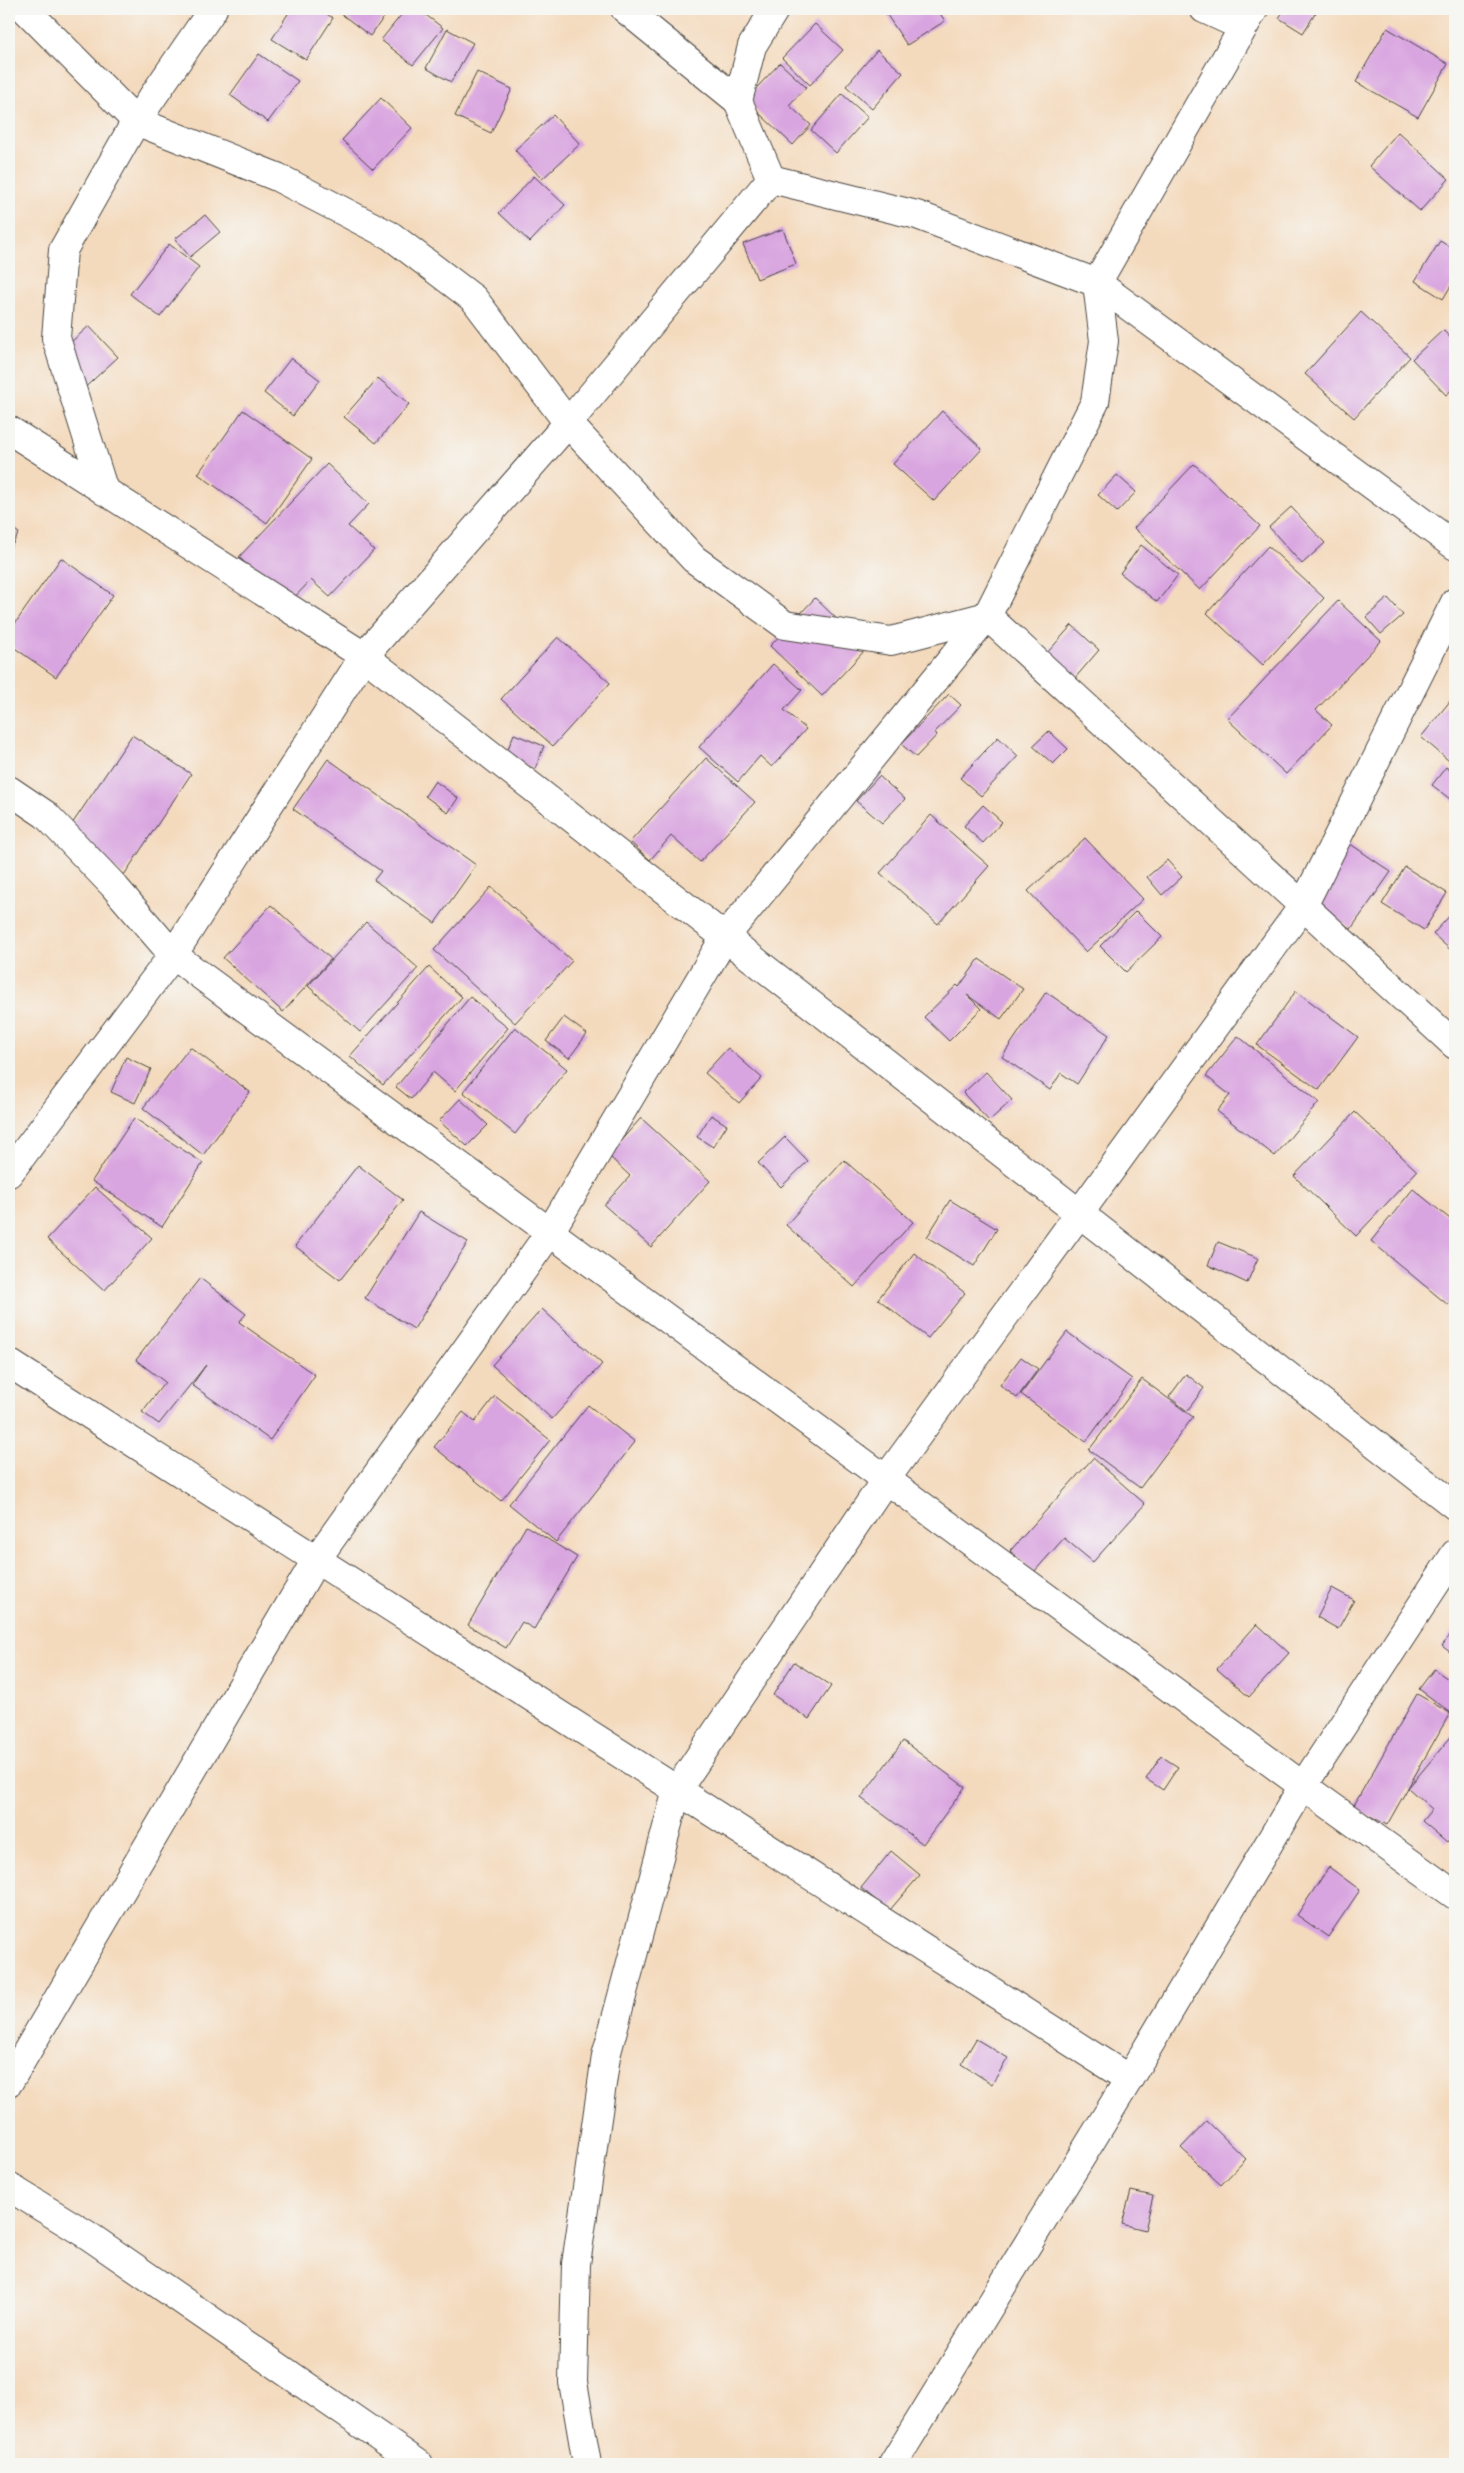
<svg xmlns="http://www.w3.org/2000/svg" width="1464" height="2473" font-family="'Old Standard TT',serif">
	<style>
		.building { fill: #d9a5e0 }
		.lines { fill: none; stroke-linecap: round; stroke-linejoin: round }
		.minor-casing { stroke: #494541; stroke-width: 30 }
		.tertiary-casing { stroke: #494541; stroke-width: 30 }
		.minor { stroke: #fff; stroke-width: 28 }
		.tertiary { stroke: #fff; stroke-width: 28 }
	</style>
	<rect width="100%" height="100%" fill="#f6f6f2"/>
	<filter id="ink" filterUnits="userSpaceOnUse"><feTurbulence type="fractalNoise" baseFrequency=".02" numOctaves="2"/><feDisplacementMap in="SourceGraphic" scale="10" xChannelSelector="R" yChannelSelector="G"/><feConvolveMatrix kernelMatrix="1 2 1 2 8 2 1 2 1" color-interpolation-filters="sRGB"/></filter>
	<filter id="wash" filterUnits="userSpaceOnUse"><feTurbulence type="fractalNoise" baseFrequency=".0096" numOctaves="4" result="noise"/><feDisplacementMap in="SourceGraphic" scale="20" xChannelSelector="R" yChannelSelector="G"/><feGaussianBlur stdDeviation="1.12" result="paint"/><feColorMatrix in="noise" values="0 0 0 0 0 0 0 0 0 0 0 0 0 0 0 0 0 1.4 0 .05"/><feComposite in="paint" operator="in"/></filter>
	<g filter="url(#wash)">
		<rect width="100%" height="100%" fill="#f4dabd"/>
		<g id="blocks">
			<g class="building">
				<path d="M291 9H319L333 18 306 60 272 39Z"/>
				<path d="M335 9H390L370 36Z"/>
				<path d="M406 9H418L443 28 413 65 381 40Z"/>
				<path d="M890 9H937L945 21 907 45 885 12Z"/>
				<path d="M1285 9H1318L1303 33 1279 18Z"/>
				<path d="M815 24 843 50 810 85 782 58Z"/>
				<path d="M1387 28 1448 64 1418 117 1356 82Z"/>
				<path d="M447 29 473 43 451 82 426 68Z"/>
				<path d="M877 50 903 73 872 109 846 86Z"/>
				<path d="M259 54 298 81 268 122 230 95Z"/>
				<path d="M780 63 806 87 789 105 811 125 793 145 745 100Z"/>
				<path d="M477 72 512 89 491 133 455 116Z"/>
				<path d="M842 94 868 117 836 153 811 130Z"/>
				<path d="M381 98 412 128 373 169 342 140Z"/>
				<path d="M553 115 580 144 542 179 515 150Z"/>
				<path d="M1398 132 1449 179 1420 211 1369 166Z"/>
				<path d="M534 176 565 205 530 242 499 213Z"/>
				<path d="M205 215 220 232 190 257 175 239Z"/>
				<path d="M783 229 796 264 757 279 743 244Z"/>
				<path d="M1440 241 1455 250V279L1443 299 1415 281Z"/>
				<path d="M169 244 199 267 160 317 130 294Z"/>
				<path d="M1361 312 1410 357 1354 418 1305 374Z"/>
				<path d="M89 326 118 357 79 393 50 361Z"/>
				<path d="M1443 330 1455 343V387L1446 395 1412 359Z"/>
				<path d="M291 358 320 380 293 416 264 393Z"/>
				<path d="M378 378 409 404 376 443 344 417Z"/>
				<path d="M243 410 312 459 267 523 198 474Z"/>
				<path d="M942 411 982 449 934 501 893 464Z"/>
				<path d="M327 464 369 504 348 526 374 550 330 597 311 580 288 604 239 557Z"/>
				<path d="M1194 464 1260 526 1200 590 1134 528Z"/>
				<path d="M1117 475 1136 492 1117 512 1098 495Z"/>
				<path d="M1291 507 1325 543 1302 564 1269 527Z"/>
				<path d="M9 526 19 533 9 550Z"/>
				<path d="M1141 545 1178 575 1157 602 1120 573Z"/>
				<path d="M1268 546 1324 598 1263 665 1207 613Z"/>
				<path d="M61 558 113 595 56 677 9 644V632Z"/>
				<path d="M815 598 867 648 822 696 770 646Z"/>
				<path d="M1388 598 1403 615 1381 634 1366 617Z"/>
				<path d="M1338 601 1381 641 1316 710 1332 725 1286 774 1227 719Z"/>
				<path d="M1072 625 1099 650 1075 678 1047 653Z"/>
				<path d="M558 637 610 683 553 746 501 699Z"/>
				<path d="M773 664 802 690 784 710 806 729 772 767 760 756 738 782 699 747Z"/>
				<path d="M949 694 961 705 935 732 937 735 916 757 901 744Z"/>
				<path d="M1455 695V766L1421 737Z"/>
				<path d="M1049 731 1068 749 1053 764 1033 746Z"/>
				<path d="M514 734 544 746 535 769 505 756Z"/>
				<path d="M132 735 191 774 124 875 64 836Z"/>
				<path d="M998 737 1018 756 981 796 960 778Z"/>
				<path d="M706 758 755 802 700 862 671 836 650 860 630 842Z"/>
				<path d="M328 759 476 865 435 923 374 880 381 871 293 809Z"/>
				<path d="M1446 767 1455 774V803L1432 785Z"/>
				<path d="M879 776 905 799 882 823 856 801Z"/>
				<path d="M435 781 458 798 448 813 425 796Z"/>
				<path d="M983 805 1002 822 983 843 964 826Z"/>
				<path d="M931 815 989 866 938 924 880 873Z"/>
				<path d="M1085 838 1143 899 1086 952 1028 891Z"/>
				<path d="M1349 843 1391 872 1351 929 1310 900Z"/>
				<path d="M1167 860 1182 877 1162 895 1147 877Z"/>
				<path d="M1405 867 1447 893 1424 930 1382 904Z"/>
				<path d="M491 887 572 961 515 1023 434 950Z"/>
				<path d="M271 905 331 959 283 1012 223 958Z"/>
				<path d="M1455 910V954L1433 934Z"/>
				<path d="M1136 911 1162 937 1126 972 1100 946Z"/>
				<path d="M366 922 418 968 360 1032 308 986Z"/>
				<path d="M979 959 1023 989 1001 1019 967 995 981 1009 949 1041 924 1017 957 985 959 987Z"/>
				<path d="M429 967 462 997 383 1085 350 1056Z"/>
				<path d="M1296 991 1358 1037 1319 1090 1257 1045Z"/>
				<path d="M1046 992 1109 1035 1077 1084 1061 1073 1050 1090 1002 1057Z"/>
				<path d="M470 997 508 1028 455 1091 433 1072 411 1099 396 1087Z"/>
				<path d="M564 1017 587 1034 569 1058 546 1041Z"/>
				<path d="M515 1027 567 1069 515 1134 463 1092Z"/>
				<path d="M1238 1036 1319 1102 1275 1156 1217 1111 1230 1095 1206 1076Z"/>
				<path d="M190 1047 250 1092 203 1155 143 1108Z"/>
				<path d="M728 1048 762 1078 739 1103 705 1073Z"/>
				<path d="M126 1057 151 1069 135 1103 111 1092Z"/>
				<path d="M986 1072 1012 1100 989 1121 963 1093Z"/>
				<path d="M460 1099 488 1125 467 1146 439 1121Z"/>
				<path d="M1355 1112 1417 1171 1356 1236 1294 1176Z"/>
				<path d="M711 1115 727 1125 713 1147 697 1137Z"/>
				<path d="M134 1118 203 1163 162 1227 92 1181Z"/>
				<path d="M641 1118 710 1181 651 1247 604 1205 630 1176 608 1155Z"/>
				<path d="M785 1137 808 1161 781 1187 758 1163Z"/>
				<path d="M844 1160 913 1222 854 1287 786 1225Z"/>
				<path d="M358 1165 403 1200 340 1280 295 1246Z"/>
				<path d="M95 1187 152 1238 104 1291 47 1239Z"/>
				<path d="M1413 1189 1455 1223V1295L1448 1305 1371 1241Z"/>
				<path d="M950 1200 997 1229 974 1266 927 1237Z"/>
				<path d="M419 1212 468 1242 414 1329 365 1298Z"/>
				<path d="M1218 1242 1258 1258 1247 1283 1208 1265Z"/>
				<path d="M914 1253 965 1293 928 1338 878 1299Z"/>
				<path d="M200 1278 246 1314 239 1322 315 1375 270 1440 192 1385 206 1365 159 1424 142 1412 165 1382 136 1360Z"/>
				<path d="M542 1309 602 1364 552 1419 492 1365Z"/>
				<path d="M1067 1332 1132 1379 1086 1442 1021 1394Z"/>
				<path d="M1021 1357 1038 1369 1017 1398 1000 1385Z"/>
				<path d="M1186 1374 1204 1388 1187 1411 1169 1397Z"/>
				<path d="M1142 1379 1193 1417 1140 1488 1089 1450Z"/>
				<path d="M495 1396 550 1440 501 1501 434 1447 463 1412 475 1422Z"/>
				<path d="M588 1405 635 1442 556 1542 509 1504Z"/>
				<path d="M1093 1458 1145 1504 1093 1562 1064 1538 1034 1572 1010 1551Z"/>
				<path d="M526 1526 577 1557 534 1629 522 1622 506 1648 468 1625Z"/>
				<path d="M1332 1588 1354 1600 1338 1629 1317 1617Z"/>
				<path d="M1257 1624 1289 1653 1249 1697 1217 1669Z"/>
				<path d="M1455 1628V1656L1442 1646Z"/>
				<path d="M794 1662 831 1686 809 1719 773 1695Z"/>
				<path d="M1434 1669 1455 1684 1454 1715 1419 1689Z"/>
				<path d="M1417 1694 1450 1713 1387 1825 1353 1807Z"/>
				<path d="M1455 1732V1833L1447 1842 1422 1821 1432 1809 1408 1788Z"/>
				<path d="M903 1741 965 1787 923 1844 861 1798Z"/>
				<path d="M1161 1756 1178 1767 1163 1790 1146 1779Z"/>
				<path d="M891 1851 920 1875 889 1911 861 1888Z"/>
				<path d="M1329 1867 1360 1890 1328 1937 1297 1915Z"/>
				<path d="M976 2039 1008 2058 992 2084 961 2064Z"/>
				<path d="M1207 2121 1246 2159 1221 2185 1181 2148Z"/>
				<path d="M1131 2191 1153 2196 1145 2230 1122 2224Z"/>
			</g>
		</g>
	</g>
	<g filter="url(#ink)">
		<use href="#blocks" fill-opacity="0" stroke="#494541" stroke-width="1"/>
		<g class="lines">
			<defs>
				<g id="minor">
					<path d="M25 9 136 121 277 177 391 236 474 299 568 423 694 559 785 625 891 641 987 616 1455 1045"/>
					<path d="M625 9 738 101"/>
					<path d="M1204 9 1243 27"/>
					<path d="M771 179 917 215 1097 283 1455 546"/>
					<path d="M771 179 738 101 752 46 775 9"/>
					<path d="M9 430 364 656 1455 1506"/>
					<path d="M104 491 56 338 63 250 136 121 213 9"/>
					<path d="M9 790 46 815 113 885 173 955 1303 1786 1455 1895"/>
					<path d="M9 1173 173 955 364 656 568 423 771 179"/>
					<path d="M9 1363 1129 2079"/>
					<path d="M9 2082 316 1560 550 1232 725 937 987 616 1095 402 1104 341 1097 283 1254 9"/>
					<path d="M9 2187 89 2236 419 2464"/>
					<path d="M587 2464 573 2382 576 2264 606 2056 677 1790 886 1479 1303 906 1455 602"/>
				</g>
				<path id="tertiary" d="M893 2464 1129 2079 1303 1786 1455 1554"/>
			</defs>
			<use href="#minor" class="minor-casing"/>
			<use href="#tertiary" class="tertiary-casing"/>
			<use href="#minor" class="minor"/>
			<use href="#tertiary" class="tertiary"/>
		</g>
	</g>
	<rect width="1464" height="2473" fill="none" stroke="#f6f6f2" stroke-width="30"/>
</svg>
